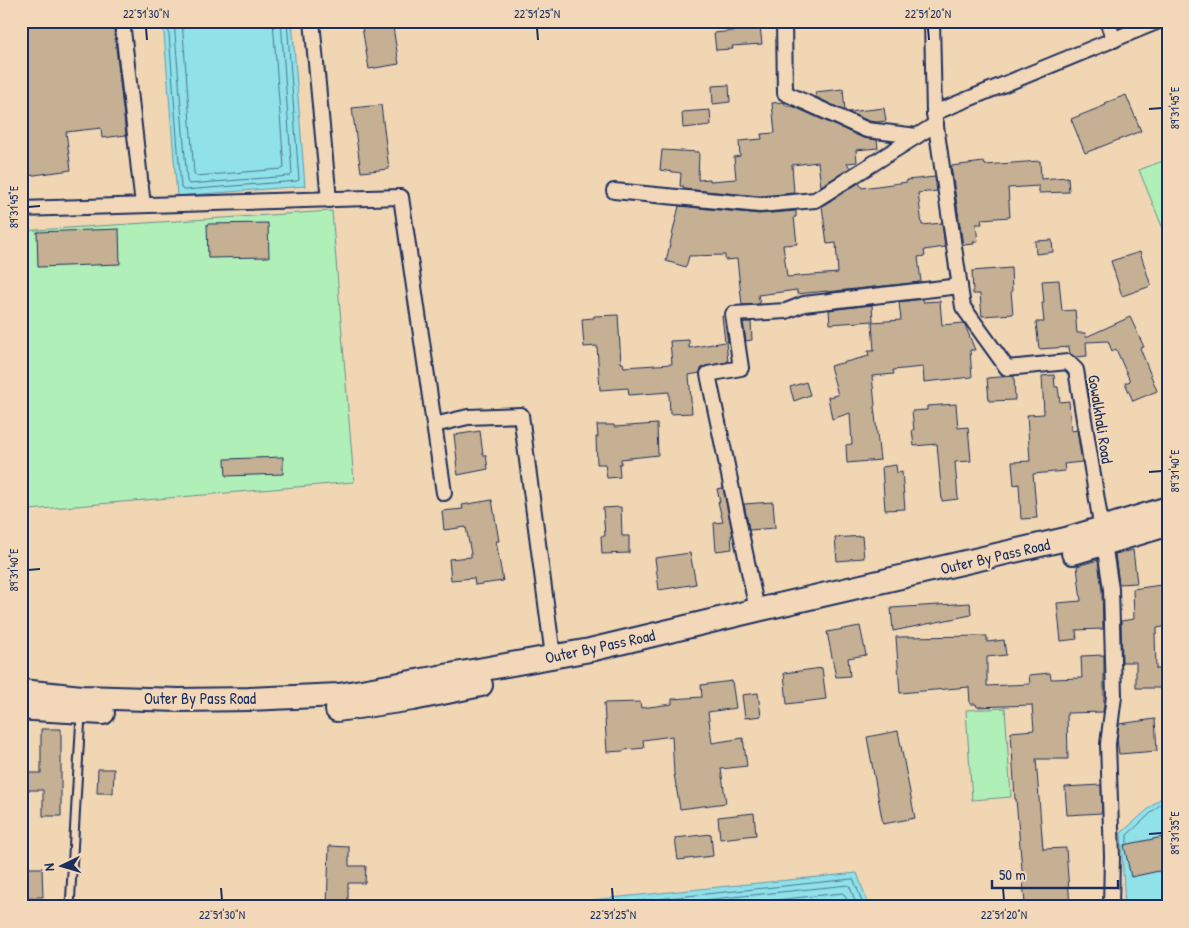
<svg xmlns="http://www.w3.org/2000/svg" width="1189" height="928" font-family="'Patrick Hand',sans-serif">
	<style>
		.green { fill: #b0f0b8; stroke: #66908b }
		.water { fill: #90e1e8; stroke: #619ab1 }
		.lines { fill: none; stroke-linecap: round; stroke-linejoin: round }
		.shore { stroke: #4a7695; stroke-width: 1 }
		.building { fill: #c5b094; stroke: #1b2f5e }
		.service-casing { stroke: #1b2f5e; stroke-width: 11 }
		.minor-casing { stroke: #1b2f5e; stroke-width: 18 }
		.primary-casing { stroke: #1b2f5e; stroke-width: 26 }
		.service { stroke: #f2d8b9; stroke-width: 7 }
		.minor { stroke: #f2d8b9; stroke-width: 14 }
		.primary { stroke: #f2d8b9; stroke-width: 22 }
		.ticks { fill: none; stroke: #1b2f5e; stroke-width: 2 }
		.labels { text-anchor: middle; stroke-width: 4; stroke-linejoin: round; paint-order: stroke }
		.street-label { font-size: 16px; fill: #1b2f5e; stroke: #f2d8b9 }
		.neatline { fill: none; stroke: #1b2f5e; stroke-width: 2 }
		.ticks-label { font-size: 12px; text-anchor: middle; fill: #1b2f5e }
	</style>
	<rect width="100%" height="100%" fill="#f1d6b4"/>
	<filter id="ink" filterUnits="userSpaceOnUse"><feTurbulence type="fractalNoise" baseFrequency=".02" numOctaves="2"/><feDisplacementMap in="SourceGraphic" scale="10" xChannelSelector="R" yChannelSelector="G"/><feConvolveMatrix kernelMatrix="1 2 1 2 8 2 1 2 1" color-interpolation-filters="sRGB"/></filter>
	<g filter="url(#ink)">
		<g class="green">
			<path d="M1168 159V241L1139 170Z"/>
			<path d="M332 211 354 482 29 510 21 397V231Z"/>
			<path d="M1005 708 1011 797 972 800 966 710Z"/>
		</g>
		<g class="water">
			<path d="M163 21H292L305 186 177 196Z"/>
			<path d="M1162 797H1168V907H1125L1121 833Z"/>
			<path d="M857 873 869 907H592L591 900Z"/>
		</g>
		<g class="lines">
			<g class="shore">
				<path d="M168 21 181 188 184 190 297 181 299 180 287 21"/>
				<path d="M174 21 187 181 189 184 290 176 292 174 281 21"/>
				<path d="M182 21 194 173 196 176 282 169 284 168 273 21"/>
				<path d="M1127 843V835L1163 802 1168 801"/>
				<path d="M596 907 599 905 852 879 854 880 864 907"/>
				<path d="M637 907 848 885 850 887 857 907"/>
				<path d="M710 907 842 893 845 895 849 907"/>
			</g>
		</g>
		<g class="building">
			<path d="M21 21H113L126 135 102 138 101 128 66 132 71 170 27 176 21 130Z"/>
			<path d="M361 21H392L399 64 369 69Z"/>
			<path d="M760 26 762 44 732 46 733 49 716 50 714 33 743 30V27Z"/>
			<path d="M729 85 730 102 713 104 712 86Z"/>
			<path d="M843 89 845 111 816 97 815 92Z"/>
			<path d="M1126 95 1141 131 1085 153 1071 119 1106 105 1105 103Z"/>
			<path d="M784 102 786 106H792L863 138 877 140 878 148 856 150 857 162 847 163 850 168 821 186 818 162 792 165 794 193 760 196 683 189 684 186H680L681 173 660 170 662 150 699 152 698 180 710 179V181L736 179 734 157 740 156 739 141 762 139 761 134 775 133 772 103Z"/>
			<path d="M381 105 389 169 361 172 352 108Z"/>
			<path d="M884 108 886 121 877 122 869 121 848 112Z"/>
			<path d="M710 110 711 125 683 128 682 112Z"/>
			<path d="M1040 161 1041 179 1068 177 1069 192 1039 193V186L1008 188 1010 217 981 219 982 224H976L978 242H973L974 244 963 245 951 166 984 162 985 165Z"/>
			<path d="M935 177 937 191 918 193 922 225 942 223 945 247 924 250 925 256 918 257 921 282 827 292V291L797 294V290L758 295 760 304 742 305 737 259 725 260V255L689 256 686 267 666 261 679 206 759 214 796 211V217H794L797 244 783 245 787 277 838 273 836 243 827 244 822 206 859 183 862 188 907 182V180Z"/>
			<path d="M268 223 269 257 208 258 207 224Z"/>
			<path d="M119 229 120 264 38 267 37 232Z"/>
			<path d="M1052 240 1053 252 1036 254 1035 241Z"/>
			<path d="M1140 252 1151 286 1122 296 1111 261Z"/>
			<path d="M1011 268 1012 291H1011L1013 314 982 316 980 294H973L972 271Z"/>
			<path d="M1059 280 1062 311 1075 310 1077 333H1085L1086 337 1130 317 1144 347 1140 348 1157 391 1133 401 1125 383 1130 381 1116 349 1112 351 1108 341 1086 342 1087 356 1075 357 1070 354 1069 347 1039 349 1036 322H1044L1042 303H1044L1042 281Z"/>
			<path d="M923 299V302L940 301 942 325 964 323 965 325 975 350H970L972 377 924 382 923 367 893 370 894 374 872 376 875 405 874 406 880 460 847 463 846 445 852 444 850 413 832 419 828 397 838 395 830 366 869 356 868 351H874L872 322 901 320 899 302Z"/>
			<path d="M872 305 873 321 830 324 829 310Z"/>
			<path d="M618 315 621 363H623L624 367 672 364 670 341 689 340V348L725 342 722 316H724L728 342H726L728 362 706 366 702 368 700 373 689 375 692 413 670 414 669 392 629 395 628 388 600 390 597 346 584 347 582 319 594 318V316Z"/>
			<path d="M743 322H751L752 340 746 341Z"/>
			<path d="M1054 375 1055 387H1058L1060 402 1069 401 1071 431 1077 430 1082 462 1064 464 1065 471 1033 474 1037 518 1021 519 1019 484 1014 485 1012 462 1030 461 1027 415 1044 414 1042 376Z"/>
			<path d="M1014 376 1015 400 989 401 987 378Z"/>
			<path d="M806 382 810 395 794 401 790 387Z"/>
			<path d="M956 404 958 428 968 427 971 461 955 462 958 499 942 501 937 444 914 446 912 430H914L912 411 927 410V406Z"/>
			<path d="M657 424 658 455 621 459V464H619L620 477 607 478 605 464H597L596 437H598L597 425H614V427Z"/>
			<path d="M480 431 483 455H486L488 469 458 475 456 461 457 460 454 435Z"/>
			<path d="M283 457V474L226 476 225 459Z"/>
			<path d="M896 465 897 473 902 472 905 509 885 510 882 467Z"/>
			<path d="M723 488 733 535H731L732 549 716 551 714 523 723 522 718 502H720L717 489Z"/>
			<path d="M492 500 499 541H496L503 581 475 585 474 578 451 580 449 559 471 557V554L466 527 444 530 442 511 463 509 462 505Z"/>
			<path d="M773 502 775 528 749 530 744 504Z"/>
			<path d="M621 507 622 536H629V553L602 554 601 536H605L603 508Z"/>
			<path d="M862 536 864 558 850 559V560L837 561 835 538Z"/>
			<path d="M1133 550 1137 583 1119 584 1115 554Z"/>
			<path d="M690 553 696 584 659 590 655 558Z"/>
			<path d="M1098 560 1102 590 1103 629 1076 630 1077 639 1061 641 1057 603 1081 601 1077 566Z"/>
			<path d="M1168 584V626L1157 628V633H1155L1156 669H1163V688H1136V662H1122L1121 621 1134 619 1133 589Z"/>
			<path d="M970 603 971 615 893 631 891 608Z"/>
			<path d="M860 626 866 655 848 658 850 676 836 677 827 632Z"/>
			<path d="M987 636V642L1004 640 1006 655 987 657V686L1030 684 1029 675 1050 673 1051 679 1082 678 1081 656 1104 655V703L1103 712 1067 713 1068 759H1036L1043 849 1066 848 1070 907H1054L1053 902 1025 904 1016 799H1015L1011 732 1034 730 1032 705 977 707 976 704H970L969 687 900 693 896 637Z"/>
			<path d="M822 668 826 699 787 704 784 673Z"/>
			<path d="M732 681 736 708 708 712 712 743 743 738 747 766 721 769 726 803 680 809 674 774 672 736 643 740 644 748 624 750V751L607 752 604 703 640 702 641 708 672 704V699L702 697 701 685Z"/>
			<path d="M758 693 761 716 745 718 742 695Z"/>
			<path d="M1155 719 1157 751 1119 754 1117 739 1119 724Z"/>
			<path d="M41 729H61V816H43V790H21V773H41Z"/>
			<path d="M898 731 915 818 883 824 867 737Z"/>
			<path d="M98 769H114L113 793H97Z"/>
			<path d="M1101 785 1102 813 1067 815 1065 787Z"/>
			<path d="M754 813 756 835 720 839 718 817Z"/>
			<path d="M711 834 713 856 678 860 675 838Z"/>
			<path d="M1168 836V869L1131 877 1124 845Z"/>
			<path d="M329 846 349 847V866H366L365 883H348V907H327Z"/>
			<path d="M21 868H42L43 897H21Z"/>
		</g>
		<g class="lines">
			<defs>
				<path id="service" d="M70 907 81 715"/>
				<g id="minor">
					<path d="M122 21 143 205"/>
					<path d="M312 21 329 200"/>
					<path d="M784 21 785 93 867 130 917 136"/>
					<path d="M932 21 934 113 963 307 1007 368 1068 362 1076 370 1104 543 1111 589 1114 696 1108 744 1112 856 1111 907"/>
					<path d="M1107 21 1114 40"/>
					<path d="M934 113 1159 21"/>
					<path d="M614 191 760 205 815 200 936 124"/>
					<path d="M21 209 401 197 444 493"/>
					<path d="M434 425 468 417 521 415 553 656"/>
					<path d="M757 610 708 374 741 368 733 314 786 311 804 304 960 286"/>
				</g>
				<g id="primary">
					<path d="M1073 553 1160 527"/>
					<path d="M21 691 82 697 179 700 249 699 339 695 590 650 757 610 1066 539 1168 508"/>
					<path d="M21 708 33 709 103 713"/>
					<path d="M337 710 413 699 481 685"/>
				</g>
			</defs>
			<use href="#service" class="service-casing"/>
			<use href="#minor" class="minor-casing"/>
			<use href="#primary" class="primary-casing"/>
			<use href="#service" class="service"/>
			<use href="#minor" class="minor"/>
			<use href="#primary" class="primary"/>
		</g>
	</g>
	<path class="ticks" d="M146 28 147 40M537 28 538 40M928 28 929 40M1149 109 1162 108M28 207 40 206M1149 472 1162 471M28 570 40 569M1149 834 1162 833M221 888 222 900M612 888 613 900M1003 888 1004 900"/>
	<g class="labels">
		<g class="street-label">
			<text transform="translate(1101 419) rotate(81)" y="6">Gowalkhali Road</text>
			<text transform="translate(995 556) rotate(-13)" y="6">Outer By Pass Road</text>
			<text transform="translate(600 646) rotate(-12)" y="6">Outer By Pass Road</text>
			<text x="200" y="704">Outer By Pass Road</text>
		</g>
	</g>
	<rect width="1189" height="928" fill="none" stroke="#f2d8b9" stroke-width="55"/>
	<g transform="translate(62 866) rotate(265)" stroke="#f2d8b9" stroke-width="4" paint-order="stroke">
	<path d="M0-4L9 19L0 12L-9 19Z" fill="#1b2f5e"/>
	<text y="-8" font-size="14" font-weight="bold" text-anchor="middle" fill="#1b2f5e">N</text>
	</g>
	<path d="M992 880v8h126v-8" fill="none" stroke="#1b2f5e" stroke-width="2.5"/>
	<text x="999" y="880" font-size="15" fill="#1b2f5e" stroke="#f2d8b9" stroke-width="4" paint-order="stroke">50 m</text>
	<rect x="28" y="28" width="1134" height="872" class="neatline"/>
	<g class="ticks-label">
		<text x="146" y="18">22°51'30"N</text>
		<text x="537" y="18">22°51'25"N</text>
		<text x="928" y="18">22°51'20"N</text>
		<text transform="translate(1175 108) rotate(-90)" y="4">89°31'45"E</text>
		<text transform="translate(14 207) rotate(-90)" y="4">89°31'45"E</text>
		<text transform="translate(1175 471) rotate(-90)" y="4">89°31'40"E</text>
		<text transform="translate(14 570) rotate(-90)" y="4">89°31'40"E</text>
		<text transform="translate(1175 833) rotate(-90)" y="4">89°31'35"E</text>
		<text x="222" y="919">22°51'30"N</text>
		<text x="613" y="919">22°51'25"N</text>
		<text x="1004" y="919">22°51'20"N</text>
	</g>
</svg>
